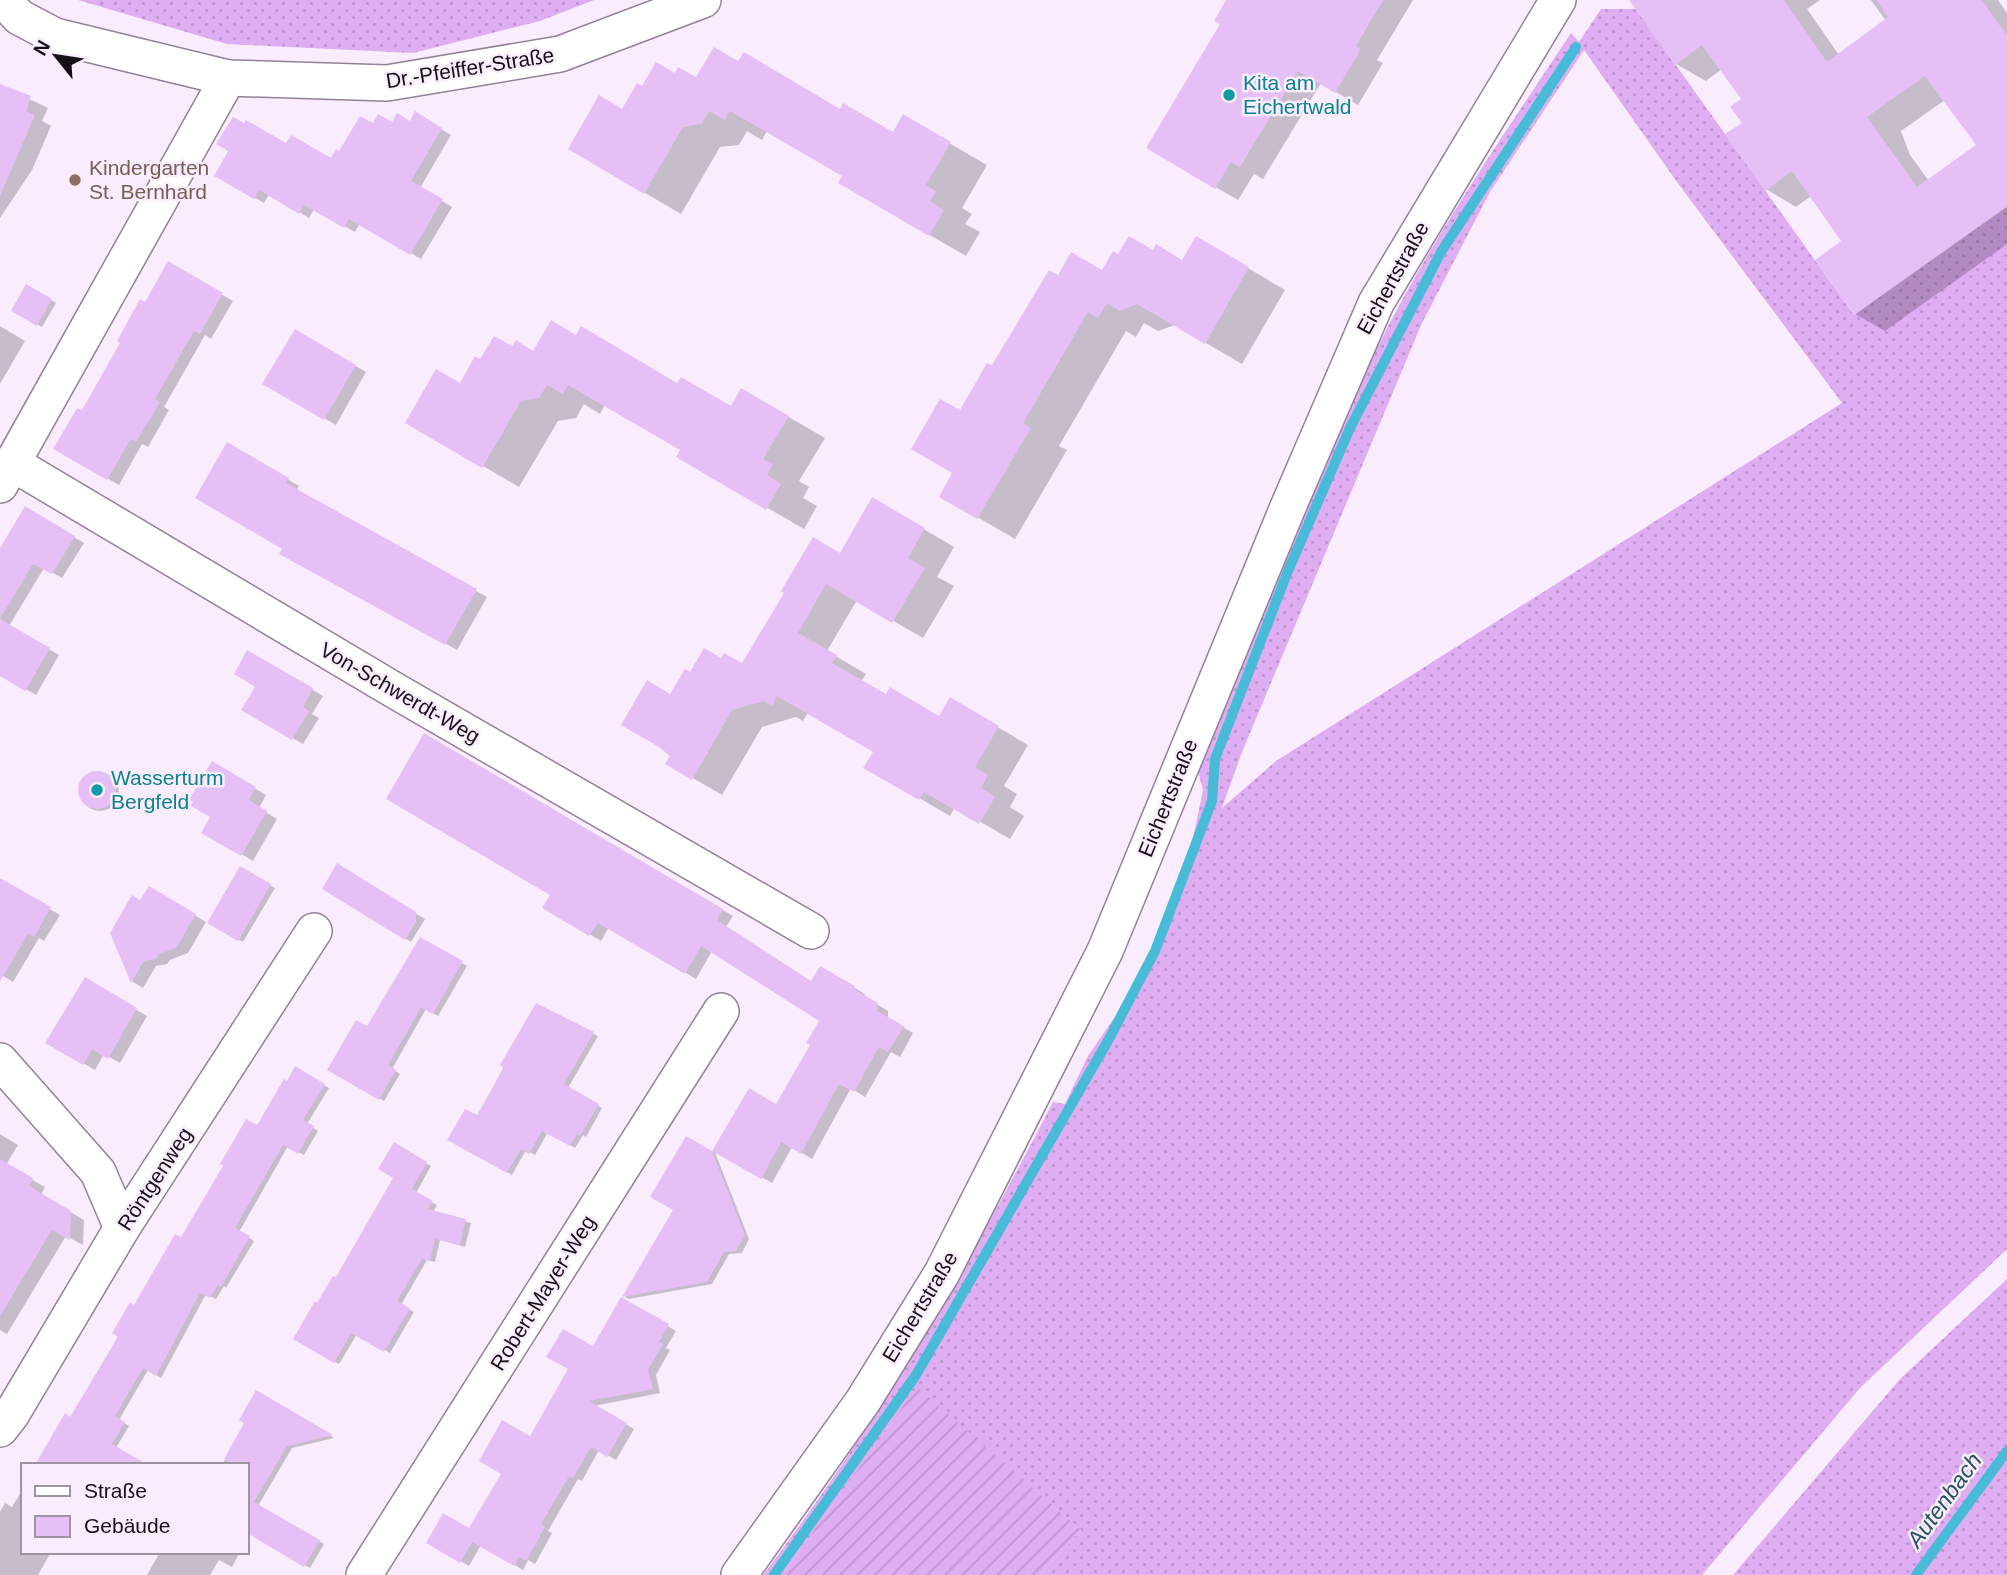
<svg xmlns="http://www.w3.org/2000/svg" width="2007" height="1575" font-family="Helvetica,sans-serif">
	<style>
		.grass { fill: url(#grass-dots); fill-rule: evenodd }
		.garden { fill: url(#garden-furrows) }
		.shadow { fill: #0003; fill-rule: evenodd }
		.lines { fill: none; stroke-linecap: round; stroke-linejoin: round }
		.stream { stroke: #47bbd8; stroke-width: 10 }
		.building { fill: #e7bff7; fill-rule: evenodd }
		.minor-casing { stroke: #928199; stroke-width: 38 }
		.minor { stroke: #fff; stroke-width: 35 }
		.culture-dot { fill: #0f9aa8; stroke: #f9edfd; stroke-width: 2.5 }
		.education-dot { fill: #8d6e63; stroke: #f9edfd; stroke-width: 2.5 }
		.labels { text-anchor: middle; stroke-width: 5; stroke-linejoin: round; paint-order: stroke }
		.street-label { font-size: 21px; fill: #160f18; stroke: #f9edfd }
		.culture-label { font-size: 21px; fill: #0d838f; stroke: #f9edfd; text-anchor: start }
		.education-label { font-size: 21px; fill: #785e54; stroke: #f9edfd; text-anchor: start }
		.water-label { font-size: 23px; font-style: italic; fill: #245561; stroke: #f9edfd }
	</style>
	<defs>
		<pattern id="grass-dots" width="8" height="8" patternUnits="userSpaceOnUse" patternTransform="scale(1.75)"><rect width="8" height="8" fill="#dfadf2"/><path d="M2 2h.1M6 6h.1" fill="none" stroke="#bf94cf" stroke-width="1.8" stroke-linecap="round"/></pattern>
		<pattern id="garden-furrows" width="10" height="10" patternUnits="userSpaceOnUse" patternTransform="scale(1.75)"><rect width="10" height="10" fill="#dfadf2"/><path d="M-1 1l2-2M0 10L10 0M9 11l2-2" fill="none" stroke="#bf94cf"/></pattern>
	</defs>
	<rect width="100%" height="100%" fill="#f9edfd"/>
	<g class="grass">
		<path d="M78 0H594L540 21 413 53 227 44Z"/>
		<path d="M1601 9H1636L1854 315 2007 207V1249L1860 1388 1702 1575H1039L1081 1530 917 1388 782 1575H763C875 1428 968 1266 1053 1102L1065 1104 1088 1056 1130 995 1161 932 1189 858 1203 790 1198 771C1255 630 1308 487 1376 350 1431 239 1503 136 1571 33L1579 42ZM1584 50 1677 182 1842 403 1276 761 1222 808 1242 752 1422 323 1490 192Z"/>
		<path d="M2007 1279V1575H1733L1900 1379Z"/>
	</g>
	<path class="garden" d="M917 1387 1081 1530 1039 1575H782Z"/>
	<g class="shadow">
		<path d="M1228 0H1413L1377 60 1383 63 1358 105 1321 83 1263 179 1254 174 1238 200 1148 148 1222 23Z"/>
		<path d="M1652 0H1820L1807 9 1839 55 1886 21 1871 0H1998L2007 13V244L1885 331 1855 314 1843 242 1811 196 1796 207 1766 189 1744 123 1743 99 1722 69 1706 81 1676 64ZM1945 100 1978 146 1929 181 1910 155 1901 131Z"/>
		<path d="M676 75 841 111 893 134 904 117 987 165 962 208 972 214 965 224 980 232 966 256 840 183 844 176 767 131 762 140 747 131 739 145 720 147 681 214 570 149 623 111 643 88Z"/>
		<path d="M0 85 48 108 42 121 51 126 32 170 0 218Z"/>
		<path d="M416 114 451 135 420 188 452 207 421 259 360 223 355 232 314 209 309 218 269 194 264 203 216 175 287 146 332 160 373 126 410 123Z"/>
		<path d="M1197 238 1285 290 1242 364 1175 325 1158 331 1144 323 1136 337 1126 331 1059 446 1067 450 1015 539 941 496 955 472 960 412 1059 278 1103 272 1119 257 1154 252 1183 262Z"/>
		<path d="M169 264 233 301 211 339 205 335 164 407 169 410 148 447 142 444 119 485 56 449 82 413Z"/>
		<path d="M27 286 56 303 42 327 13 310Z"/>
		<path d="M0 326 25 341 0 384Z"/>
		<path d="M296 331 366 372 336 425 265 384Z"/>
		<path d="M576 337 731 408 742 390 825 438 799 481 809 487 803 498 817 506 804 529 678 456 682 449 605 404 600 414 584 404 576 418 558 421 519 487 407 422 461 385 480 362 513 349 534 353Z"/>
		<path d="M228 445 299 486 296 491 487 597 457 650 282 553 284 548Z"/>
		<path d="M873 499 954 547 937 577 954 586 923 638 857 600 827 651 866 674 861 681 887 696 940 718 950 699 1028 745 1004 786 1017 794 1010 807 1024 816 1010 839 955 807 950 816 866 767 875 751 808 712 803 721 796 717 762 727 722 795 667 763 672 756 671 696 691 674 722 660 743 666 841 555Z"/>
		<path d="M25 508 84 543 62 578 44 568 9 626 59 655 36 695 0 674V552Z"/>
		<path d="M248 652 323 696 312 714 319 718 303 744 243 710 257 686Z"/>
		<path d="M425 736 733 916 726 927 812 983 821 968 865 994 863 996 888 1011V1018L913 1033 900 1057 891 1052 865 1097 851 1088 812 1159 792 1147 772 1183 714 1150 749 1239 742 1253 729 1254 712 1284 629 1299 625 1297 749 1091 777 1106 812 1044 821 1021 712 951 696 979 609 927 601 941 545 908 552 894Z"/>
		<path d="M212 763 266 795 259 808 277 819 253 861 204 832 213 816Z"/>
		<circle cx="100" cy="792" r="19"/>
		<path d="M338 866 425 919 411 942 324 889Z"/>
		<path d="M241 869 275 888 243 942 209 922Z"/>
		<path d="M0 880 60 915 44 941 39 938 13 982 0 974Z"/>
		<path d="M149 888 206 922 188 953 170 960 167 964 156 966 143 988 133 982 112 933 141 903Z"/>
		<path d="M421 939 467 966 438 1016 426 1009 392 1069 400 1074 384 1101 330 1069 368 1029Z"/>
		<path d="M85 980 147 1016 120 1063 104 1054 95 1070 48 1043Z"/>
		<path d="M536 1005 598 1036 568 1088 602 1108 586 1137 583 1135 575 1148 548 1132 535 1155 526 1150 512 1175 450 1139 477 1118Z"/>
		<path d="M296 1069 329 1088 307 1124 318 1131 304 1155 288 1146 239 1232 254 1241 226 1288 224 1286 216 1299 206 1294 161 1378 148 1370 119 1420 129 1426 116 1448 71 1419 135 1307Z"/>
		<path d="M0 1134 18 1145 6 1165 45 1187 41 1195 84 1220 83 1245 66 1236 7 1334 0 1330Z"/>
		<path d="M394 1145 431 1166 416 1193 437 1205 433 1212 471 1223 465 1247 440 1240 435 1262 427 1260 401 1305 414 1312 390 1353 357 1334 339 1364 295 1338 336 1280 396 1177Z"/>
		<path d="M622 1299 676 1331 666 1348 670 1350 656 1375 660 1393 594 1406 634 1429 616 1460 599 1450 582 1481 578 1479 548 1531 552 1533 535 1564 528 1560 523 1570 481 1545 469 1566 429 1542 470 1531 593 1349Z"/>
		<path d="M257 1393 334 1438 292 1448 258 1506 324 1544 310 1568 251 1534 247 1541V1465H222L247 1422Z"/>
		<path d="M23 1489V1552H51L38 1575H0V1512L5 1503 12 1507Z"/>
		<path d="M160 1552H240L232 1567 219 1560 210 1575H147Z"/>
	</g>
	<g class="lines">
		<g class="stream">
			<path d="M774 1575 916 1375 1109 1039 1155 951 1212 801 1215 759 1288 571 1350 428 1441 252 1576 47"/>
			<path d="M1916 1575 2007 1451"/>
		</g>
	</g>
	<g class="building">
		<path d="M1226 0H1383L1356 46 1361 49 1335 93 1298 71 1240 167 1231 162 1215 189 1146 148 1220 24 1214 21Z"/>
		<path d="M1629 0H1784L1827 62 1888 17 1876 0H1982L2007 36V206L1854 315 1815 260 1841 241 1792 171 1765 191 1725 134 1742 123 1730 107 1741 99 1702 45 1675 65ZM1925 76 1976 145 1917 187 1867 117Z"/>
		<path d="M714 47 738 61 744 52 840 109 843 103 893 132 903 114 951 142 926 185 936 191 930 201 944 210 929 236 838 183 842 176 730 111 725 120 709 111 702 124 683 127 644 194 568 149 599 95 622 109 637 83 642 86 656 62 675 73 678 67 696 77Z"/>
		<path d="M0 84 31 96 26 111 35 115 0 196Z"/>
		<path d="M415 111 442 128 411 181 443 199 410 255 349 219 344 228 304 205 299 214 259 190 254 199 214 176 228 151 216 144 233 117 244 123 246 120 286 143 291 135 331 158 336 149 339 151 360 116 373 123 378 114 392 122 397 113 410 121Z"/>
		<path d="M1129 236 1153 250 1156 244 1182 260 1196 236 1249 267 1205 344 1137 304 1120 311 1107 303 1098 318 1088 312 1023 423 1031 428 977 519 939 497 952 473 911 449 940 399 960 410 987 363 992 365 1049 270 1058 275 1071 252 1102 270 1113 251 1118 254Z"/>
		<path d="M168 261 223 293 200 334 194 331 155 399 160 402 136 442 131 439 107 480 53 449 77 408 82 410 120 343 117 341 140 299 145 302Z"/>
		<path d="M26 284 52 299 37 326 11 311Z"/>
		<path d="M551 320 576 335 581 326 677 383 681 377 731 406 741 388 789 416 763 459 773 464 767 475 781 484 766 510 676 457 680 450 568 385 563 394 547 385 539 398 521 401 482 468 405 423 436 369 460 383 475 356 480 359 494 336 512 346 516 340 533 351Z"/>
		<path d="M295 329 356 365 324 420 262 384Z"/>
		<path d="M227 442 289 478 286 483 477 589 445 645 279 554 282 549 195 498Z"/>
		<path d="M872 497 925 528 908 558 925 568 892 623 826 584 798 633 837 655 832 663 886 694 890 687 939 716 950 697 999 726 975 767 988 775 981 788 995 797 979 824 924 792 919 800 863 768 873 752 777 696 772 706 764 701 732 710 692 780 665 764 670 756 659 747 621 725 647 680 670 694 685 669 690 672 704 648 721 658 724 653 742 663 784 593 781 591 813 537 840 553Z"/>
		<path d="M25 506 75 536 52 574 33 564 0 619 50 648 25 691 0 676V548Z"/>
		<path d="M247 650 313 688 303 707 309 711 292 740 241 710 255 687 234 674Z"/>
		<path d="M424 733 723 909 717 920 811 981 820 966 855 986 854 989 878 1003 877 1011 904 1026 888 1052 879 1047 854 1092 839 1084 801 1154 781 1142 761 1179 712 1151 749 1088 776 1104 810 1045 806 1043 819 1021 701 946 685 974 598 923 589 936 542 908 550 895 386 799Z"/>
		<path d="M212 761 256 787 249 800 267 811 241 856 201 833 210 817 191 806 193 802 189 800Z"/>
		<circle cx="97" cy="790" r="19"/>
		<path d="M337 863 416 912V922L405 940 322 889Z"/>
		<path d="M240 866 271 884 238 941 207 923Z"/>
		<path d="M0 878 51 907 34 937 28 934 0 981Z"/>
		<path d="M149 886 196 914 176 948 159 954 156 959 144 961 131 983 110 933 132 895 140 900Z"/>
		<path d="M420 937 463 961 433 1014 421 1008 388 1065 396 1070 379 1100 327 1070 356 1020 367 1026Z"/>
		<path d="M85 977 137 1008 108 1059 92 1049 83 1065 45 1043Z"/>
		<path d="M536 1003 594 1032 564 1084 599 1104 580 1136 577 1134 570 1146 542 1131 529 1154 521 1149 507 1173 447 1140 465 1109 477 1115 504 1068 500 1065Z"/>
		<path d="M295 1066 325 1084 303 1120 314 1126 298 1154 283 1145 235 1228 250 1236 221 1287 218 1285 210 1298 200 1293 156 1376 143 1368 115 1416 125 1422 112 1444 148 1465H35L65 1413 70 1417 118 1337 112 1333 130 1302 134 1305 175 1234 181 1237 223 1166 220 1164 246 1119 257 1125 284 1079 287 1081Z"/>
		<path d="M686 1136 712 1151 745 1235 736 1251 724 1252 707 1282 622 1297 673 1210 650 1197Z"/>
		<path d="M394 1142 427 1162 412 1189 433 1201 428 1209 466 1219 460 1245 435 1239 430 1261 422 1259 397 1301 410 1308 384 1352 351 1333 334 1363 293 1339 315 1301 317 1303 333 1276 336 1277 393 1178 378 1169Z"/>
		<path d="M0 1159 33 1178 29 1186 71 1211 70 1240 52 1230 0 1316Z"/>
		<path d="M621 1297 669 1324 659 1342 663 1344 648 1370 653 1389 589 1401 627 1423 607 1457 591 1447 573 1478 569 1476 541 1524 545 1527 526 1561 519 1557 514 1566 472 1542 460 1563 426 1543 443 1513 469 1528 501 1474 479 1461 502 1420 530 1436 568 1369 546 1357 563 1329 593 1346Z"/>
		<path d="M256 1390 333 1435 287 1446 254 1502 320 1540 304 1567 247 1533V1465H234L224 1459 244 1423 239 1420Z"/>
	</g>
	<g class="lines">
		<defs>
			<g id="minor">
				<path d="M4 0 19 17 55 36 228 78 387 83 560 54 703 0"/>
				<path d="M12 463 399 693 811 931"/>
				<path d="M0 485 228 78"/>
				<path d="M0 1061 98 1172 122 1228"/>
				<path d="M0 1429 11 1415 122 1228 314 931"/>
				<path d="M364 1575 721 1011"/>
				<path d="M739 1575 863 1401 942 1273 1105 951 1288 507 1376 303 1558 0"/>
			</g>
		</defs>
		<use href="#minor" class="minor-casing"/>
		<use href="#minor" class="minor"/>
	</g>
	<g class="culture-dot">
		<circle cx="1229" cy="95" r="7"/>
		<circle cx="97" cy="790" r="7"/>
	</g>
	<circle class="education-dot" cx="75" cy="180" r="7"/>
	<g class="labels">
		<g class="street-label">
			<text transform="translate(470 68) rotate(-9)" y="7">Dr.-Pfeiffer-Straße</text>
			<text transform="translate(1393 278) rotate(-61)" y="7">Eichertstraße</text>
			<text transform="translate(400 693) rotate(30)" y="7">Von-Schwerdt-Weg</text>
			<text transform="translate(1168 798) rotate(-68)" y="7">Eichertstraße</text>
			<text transform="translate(155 1179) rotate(-57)" y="7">Röntgenweg</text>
			<text transform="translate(543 1293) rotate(-58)" y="7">Robert-Mayer-Weg</text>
			<text transform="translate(920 1307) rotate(-59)" y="7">Eichertstraße</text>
		</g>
		<g class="culture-label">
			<text x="1243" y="90">Kita am<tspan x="1243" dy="24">Eichertwald</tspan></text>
			<text x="111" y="785">Wasserturm<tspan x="111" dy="24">Bergfeld</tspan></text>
		</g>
		<g class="education-label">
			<text x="89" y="175">Kindergarten<tspan x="89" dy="24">St. Bernhard</tspan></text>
		</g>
		<g class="water-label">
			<text transform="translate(1944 1500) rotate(-54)" y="8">Autenbach</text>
		</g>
	</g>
	<rect x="21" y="1463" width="228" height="91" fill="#f9edfd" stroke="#9e94a1" stroke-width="2"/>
	<rect x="35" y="1486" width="35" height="10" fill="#ffffff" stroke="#9e94a1" stroke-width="2"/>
	<text x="84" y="1498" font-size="21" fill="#160f18">Straße</text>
	<rect x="35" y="1516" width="35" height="21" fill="#e7bff7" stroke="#9e94a1" stroke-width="2"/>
	<text x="84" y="1533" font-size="21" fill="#160f18">Gebäude</text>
	<g transform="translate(56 56) rotate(300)" stroke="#f9edfd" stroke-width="5" paint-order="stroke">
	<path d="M0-5L12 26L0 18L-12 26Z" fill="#160f18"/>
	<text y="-10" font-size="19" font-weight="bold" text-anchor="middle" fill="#160f18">N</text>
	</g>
</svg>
